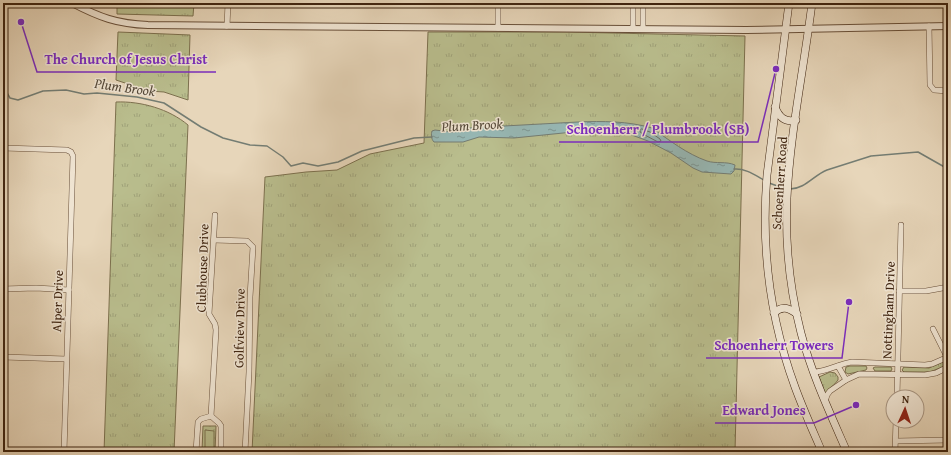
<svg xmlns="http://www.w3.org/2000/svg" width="951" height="455" font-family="'Gentium Book Plus',serif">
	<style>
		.grass { fill: url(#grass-tufts); stroke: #7c704e }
		.park { fill: url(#park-dots); stroke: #7c704e }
		.garden { fill: #b9bd8d; stroke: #7c704e }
		.water { fill: url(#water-ripples); stroke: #747d73 }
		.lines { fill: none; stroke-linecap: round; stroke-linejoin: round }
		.shore { stroke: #6b6e62; stroke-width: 1 }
		.stream { stroke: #747d73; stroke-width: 1.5 }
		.minor-casing { stroke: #69503a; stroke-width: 6 }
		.tertiary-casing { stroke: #69503a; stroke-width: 8 }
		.secondary-casing { stroke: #3f2410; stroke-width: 8 }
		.minor { stroke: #efe4d2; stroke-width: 5 }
		.tertiary { stroke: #efe4d2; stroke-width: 6 }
		.secondary { stroke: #efe4d2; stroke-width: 7 }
		.labels { text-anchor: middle; stroke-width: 3; stroke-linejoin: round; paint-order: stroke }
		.street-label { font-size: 13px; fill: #3f2410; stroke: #efe4d2 }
		.water-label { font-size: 14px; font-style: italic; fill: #554939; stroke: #efe4d2 }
		.leader { fill: none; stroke: #7b2cbf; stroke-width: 1.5 }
		.callout-dot { fill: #7b2cbf; stroke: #efe4d2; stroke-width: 1.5 }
		.callout-label { font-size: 14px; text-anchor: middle; font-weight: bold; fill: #7b2cbf; stroke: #efe4d2; stroke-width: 3; stroke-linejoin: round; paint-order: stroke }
	</style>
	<defs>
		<pattern id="grass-tufts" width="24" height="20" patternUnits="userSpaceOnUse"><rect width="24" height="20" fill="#b9bd8d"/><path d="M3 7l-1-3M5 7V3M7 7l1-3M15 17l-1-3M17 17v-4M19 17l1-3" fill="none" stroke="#a0a279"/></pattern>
		<pattern id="park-dots" width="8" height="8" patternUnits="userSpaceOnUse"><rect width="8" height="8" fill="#b9bd8d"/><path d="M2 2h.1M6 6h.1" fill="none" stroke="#a0a279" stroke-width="1.8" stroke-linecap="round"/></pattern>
		<pattern id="water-ripples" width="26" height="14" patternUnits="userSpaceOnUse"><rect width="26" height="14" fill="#97b8b5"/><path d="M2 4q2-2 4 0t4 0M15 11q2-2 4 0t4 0" fill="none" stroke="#7d9592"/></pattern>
	</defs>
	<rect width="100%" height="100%" fill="#e7d6ba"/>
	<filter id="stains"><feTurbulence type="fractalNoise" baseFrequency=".005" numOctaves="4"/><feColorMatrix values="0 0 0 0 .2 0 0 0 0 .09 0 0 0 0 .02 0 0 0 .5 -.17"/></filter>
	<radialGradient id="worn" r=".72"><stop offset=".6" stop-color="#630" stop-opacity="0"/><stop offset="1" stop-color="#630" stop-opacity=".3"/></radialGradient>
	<g class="grass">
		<path d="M117 3H194L193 16 117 14Z"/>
		<path d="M118 32 190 35 188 100 164 92 149 91 116 80Z"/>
		<path d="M428 32H567L745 36 735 452H252L265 177 306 172 337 170 370 154 424 143Z"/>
		<path d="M116 102C141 101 169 109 188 125L174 452H104Z"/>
		<path d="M945 361 947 362V365L930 372H904L902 370 904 367 929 368Z"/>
		<path d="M850 366H866L867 368 866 370 848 374 845 372 846 367Z"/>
		<path d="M875 367H891L892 369 891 371H875L873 368Z"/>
		<path d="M830 372 835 373 838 377V380C834 386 829 388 825 393L819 377Z"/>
	</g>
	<path class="park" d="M203 426H216L215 452 202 451Z"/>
	<path class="garden" d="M205 430 214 431V449H205Z"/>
	<path class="water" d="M578 122C602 121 628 121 652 128 669 140 687 154 707 161 716 164 726 161 735 165L734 171 731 174 702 172 693 168 671 153 648 141 629 134 573 132 514 138 479 137 463 142H434C431 139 431 134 432 131L435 130 452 132 484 125 504 126Z"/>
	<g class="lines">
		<path class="shore" d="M642 129 650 132 660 139 661 141 658 142 641 133 640 131Z"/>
		<g class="stream">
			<path d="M3 86 10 98 18 100 43 91 66 90 84 94 97 93 137 97 164 103 201 127 223 138 250 145 267 146 283 157 291 166 303 163 318 166 338 162 362 151 414 138 432 137"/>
			<path d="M734 169C745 168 755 175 764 180"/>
			<path d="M769 183 786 189"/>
			<path d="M790 189C805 189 814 175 827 170L871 156 918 152 948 169"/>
		</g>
		<defs>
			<g id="minor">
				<path d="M227 26 228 3"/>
				<path d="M929 26 930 85 934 90 948 91"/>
				<path d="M498 28V3"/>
				<path d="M633 29V3"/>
				<path d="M643 29V3"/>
				<path d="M3 148 67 150 71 152 73 156 64 452"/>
				<path d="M214 240 247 241 253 247 250 297 249 372 245 452"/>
				<path d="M3 289 36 288 69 290"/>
				<path d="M899 291H926L948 287"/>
				<path d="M933 329 948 359"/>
				<path d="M3 357 66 359"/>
				<path d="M838 366 846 380"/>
				<path d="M813 372C827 372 838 364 852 362L925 365 932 364 948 357"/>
				<path d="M897 397 901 225"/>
				<path d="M825 402 827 395 830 391 846 380 859 374 925 375 936 373 948 367"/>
				<path d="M211 416 216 330 215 324 209 314 215 215"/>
				<path d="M896 441 948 440"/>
				<path d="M196 452 198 422 201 419 211 416 219 423 221 426V452"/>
				<path d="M895 452 896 421"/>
			</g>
			<path id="tertiary" d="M72 3C99 17 117 24 148 25L746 30 948 26"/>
			<g id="secondary">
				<path d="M789 3 767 175C761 247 770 319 795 387 803 409 813 431 822 452"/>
				<path d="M812 3C804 68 790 133 787 198 785 243 790 290 801 333 812 375 830 413 847 452"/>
				<path d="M775 107C779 117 785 123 796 120"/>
				<path d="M774 313C782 305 789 308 797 314"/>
			</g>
		</defs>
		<use href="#minor" class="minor-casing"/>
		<use href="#tertiary" class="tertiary-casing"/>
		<use href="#secondary" class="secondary-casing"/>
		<use href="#minor" class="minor"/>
		<use href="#tertiary" class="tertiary"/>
		<use href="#secondary" class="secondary"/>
	</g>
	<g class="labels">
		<g class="street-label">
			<text transform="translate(779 183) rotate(-86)" y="5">Schoenherr Road</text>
			<text transform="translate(202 268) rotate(-88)" y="5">Clubhouse Drive</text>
			<text transform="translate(57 301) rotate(-88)" y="5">Alper Drive</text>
			<text transform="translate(888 310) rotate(-88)" y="5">Nottingham Drive</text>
			<text transform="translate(239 328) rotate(-89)" y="5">Golfview Drive</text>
		</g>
		<g class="water-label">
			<text transform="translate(125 87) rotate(8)" y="5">Plum Brook</text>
			<text transform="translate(472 125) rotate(-3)" y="5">Plum Brook</text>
		</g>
	</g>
	<path class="leader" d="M21 22L37 72H216M776 69L758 142H559M849 302L842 358H706M856 405L814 423H715"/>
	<g class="callout-dot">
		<circle cx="21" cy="22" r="4"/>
		<circle cx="776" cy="69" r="4"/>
		<circle cx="849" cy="302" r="4"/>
		<circle cx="856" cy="405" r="4"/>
	</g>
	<g class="callout-label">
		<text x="126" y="64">The Church of Jesus Christ</text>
		<text x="658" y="134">Schoenherr / Plumbrook (SB)</text>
		<text x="774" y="350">Schoenherr Towers</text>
		<text x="764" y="415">Edward Jones</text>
	</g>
	<rect width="951" height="455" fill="none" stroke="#e7d6ba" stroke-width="16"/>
	<rect x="4" y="4" width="943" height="447" fill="none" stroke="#3f2410" stroke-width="2"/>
	<rect x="8" y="8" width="935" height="439" fill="none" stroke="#3f2410"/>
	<g transform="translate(905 409) rotate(3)"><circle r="19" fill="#efe4d2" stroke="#a99784"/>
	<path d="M0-3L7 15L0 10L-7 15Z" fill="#8f2418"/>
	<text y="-6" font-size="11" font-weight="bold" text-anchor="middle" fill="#3f2410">N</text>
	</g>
	<rect width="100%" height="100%" filter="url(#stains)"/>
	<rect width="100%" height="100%" fill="url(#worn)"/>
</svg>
